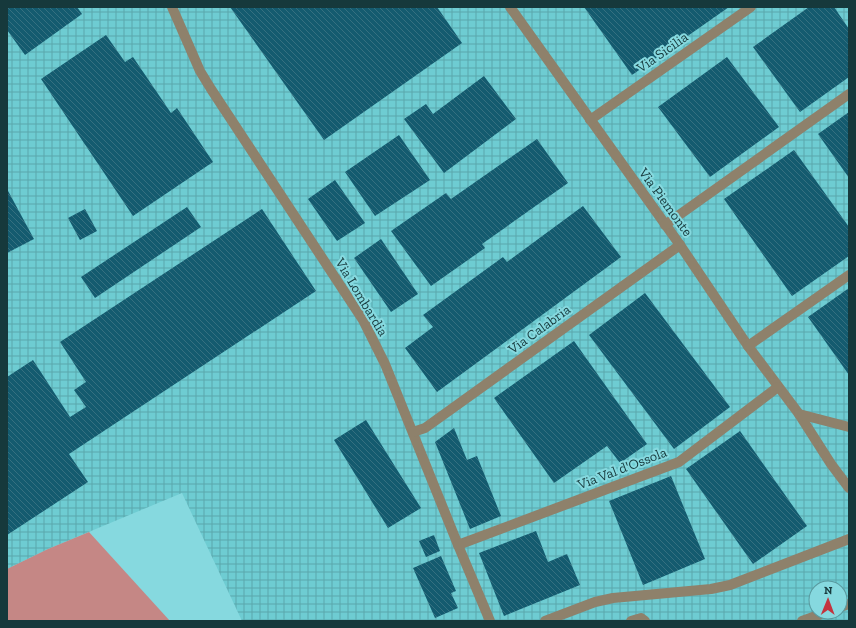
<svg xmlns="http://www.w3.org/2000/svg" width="856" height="628" font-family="'Zilla Slab',serif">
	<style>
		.industrial { fill: url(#industrial-grid); fill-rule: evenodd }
		.park { fill: #c58785 }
		.building { fill: url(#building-back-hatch) }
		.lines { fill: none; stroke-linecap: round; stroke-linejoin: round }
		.minor { stroke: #8e816b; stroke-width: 10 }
		.labels { text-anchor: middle; stroke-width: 4; stroke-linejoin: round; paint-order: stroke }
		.street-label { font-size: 14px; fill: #16393c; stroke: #86d9df }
	</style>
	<defs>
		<pattern id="industrial-grid" width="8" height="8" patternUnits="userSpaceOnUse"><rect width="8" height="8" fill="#6eccd2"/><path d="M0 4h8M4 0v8" fill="none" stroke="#59a7ac"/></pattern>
		<pattern id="building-back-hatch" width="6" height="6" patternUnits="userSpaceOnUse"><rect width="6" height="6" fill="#145b6f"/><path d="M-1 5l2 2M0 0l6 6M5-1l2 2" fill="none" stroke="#357080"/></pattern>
	</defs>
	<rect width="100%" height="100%" fill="#86d9df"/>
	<path class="industrial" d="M7 7H849V621H242L182 493 48 549 7 569ZM816 588H840V612H816Z"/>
	<path class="park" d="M89 532 170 621H7V569L48 549Z"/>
	<g class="building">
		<path d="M7 7H77L82 14 25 55 7 30Z"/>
		<path d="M230 7H437L462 43 324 140Z"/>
		<path d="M584 7H729L632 75Z"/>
		<path d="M809 7H834L849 29V77L800 112 753 47Z"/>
		<path d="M106 35 125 62 133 57 171 113 177 108 213 162 133 216 41 79Z"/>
		<path d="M727 57 779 127 710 177 658 107Z"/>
		<path d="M484 76 516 119 444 173 404 119 426 104 433 114Z"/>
		<path d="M849 112V178L818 134Z"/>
		<path d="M399 135 430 180 375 216 345 172Z"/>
		<path d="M537 139 568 183 482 244 485 248 431 286 391 231 446 193 451 199Z"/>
		<path d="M794 150 849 227V256L792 296 724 199Z"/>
		<path d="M335 180 365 223 337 241 308 199Z"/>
		<path d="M7 189 34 239 7 253Z"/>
		<path d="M583 206 621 257 437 392 405 348 433 327 423 315 503 257 507 262Z"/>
		<path d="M187 207 201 227 95 298 81 277Z"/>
		<path d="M85 209 97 231 80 240 68 218Z"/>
		<path d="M262 209 316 291 69 454 88 482 7 535V377L33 360 70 417 86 407 74 390 86 382 60 342Z"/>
		<path d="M381 239 418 294 391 312 354 258Z"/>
		<path d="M849 288V375L808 317Z"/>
		<path d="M645 293 730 407 674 449 589 335Z"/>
		<path d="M574 341 647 444 620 463 607 446 554 483 494 398Z"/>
		<path d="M366 420 421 508 388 528 334 440Z"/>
		<path d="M454 428 467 460 477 456 501 516 470 529 435 442Z"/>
		<path d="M740 431 807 526 753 564 686 469Z"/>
		<path d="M671 476 705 559 643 585 609 501Z"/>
		<path d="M536 531 548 562 567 554 580 585 504 616 479 553Z"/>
		<path d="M434 535 440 551 426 557 419 541Z"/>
		<path d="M441 556 456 591 451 593 458 608 435 618 413 568Z"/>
	</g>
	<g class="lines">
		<g class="minor">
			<path d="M172 7 200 71 211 89 363 320 385 364 458 545 490 621"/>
			<path d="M510 7 680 245 748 346 799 414 831 464 849 488"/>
			<path d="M590 120 751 7"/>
			<path d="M665 225 849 94"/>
			<path d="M748 346 849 275"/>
			<path d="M799 414 849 427"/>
			<path d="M413 432 425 428 680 245"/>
			<path d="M458 545 679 462 778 387"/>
			<path d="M840 607 849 604"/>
			<path d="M545 621 595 602 613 598 711 589 730 585 849 539"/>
			<path d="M631 621 641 618 645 621"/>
			<path d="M802 621 827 612"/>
		</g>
	</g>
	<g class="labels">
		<g class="street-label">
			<text transform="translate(662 52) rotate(-35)" y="5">Via Sicilia</text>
			<text transform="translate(666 202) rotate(54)" y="5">Via Piemonte</text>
			<text transform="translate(362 297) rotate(59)" y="5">Via Lombardia</text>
			<text transform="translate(539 329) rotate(-36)" y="5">Via Calabria</text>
			<text transform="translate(622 468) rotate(-21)" y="5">Via Val d'Ossola</text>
		</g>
	</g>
	<rect width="856" height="628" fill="none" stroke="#16393c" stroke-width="16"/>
	<g transform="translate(828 600) rotate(1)"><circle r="19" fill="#86d9df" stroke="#59999e"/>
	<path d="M0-3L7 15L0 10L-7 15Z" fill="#c3333e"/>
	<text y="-6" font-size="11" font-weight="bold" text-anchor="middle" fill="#16393c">N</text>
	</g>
</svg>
